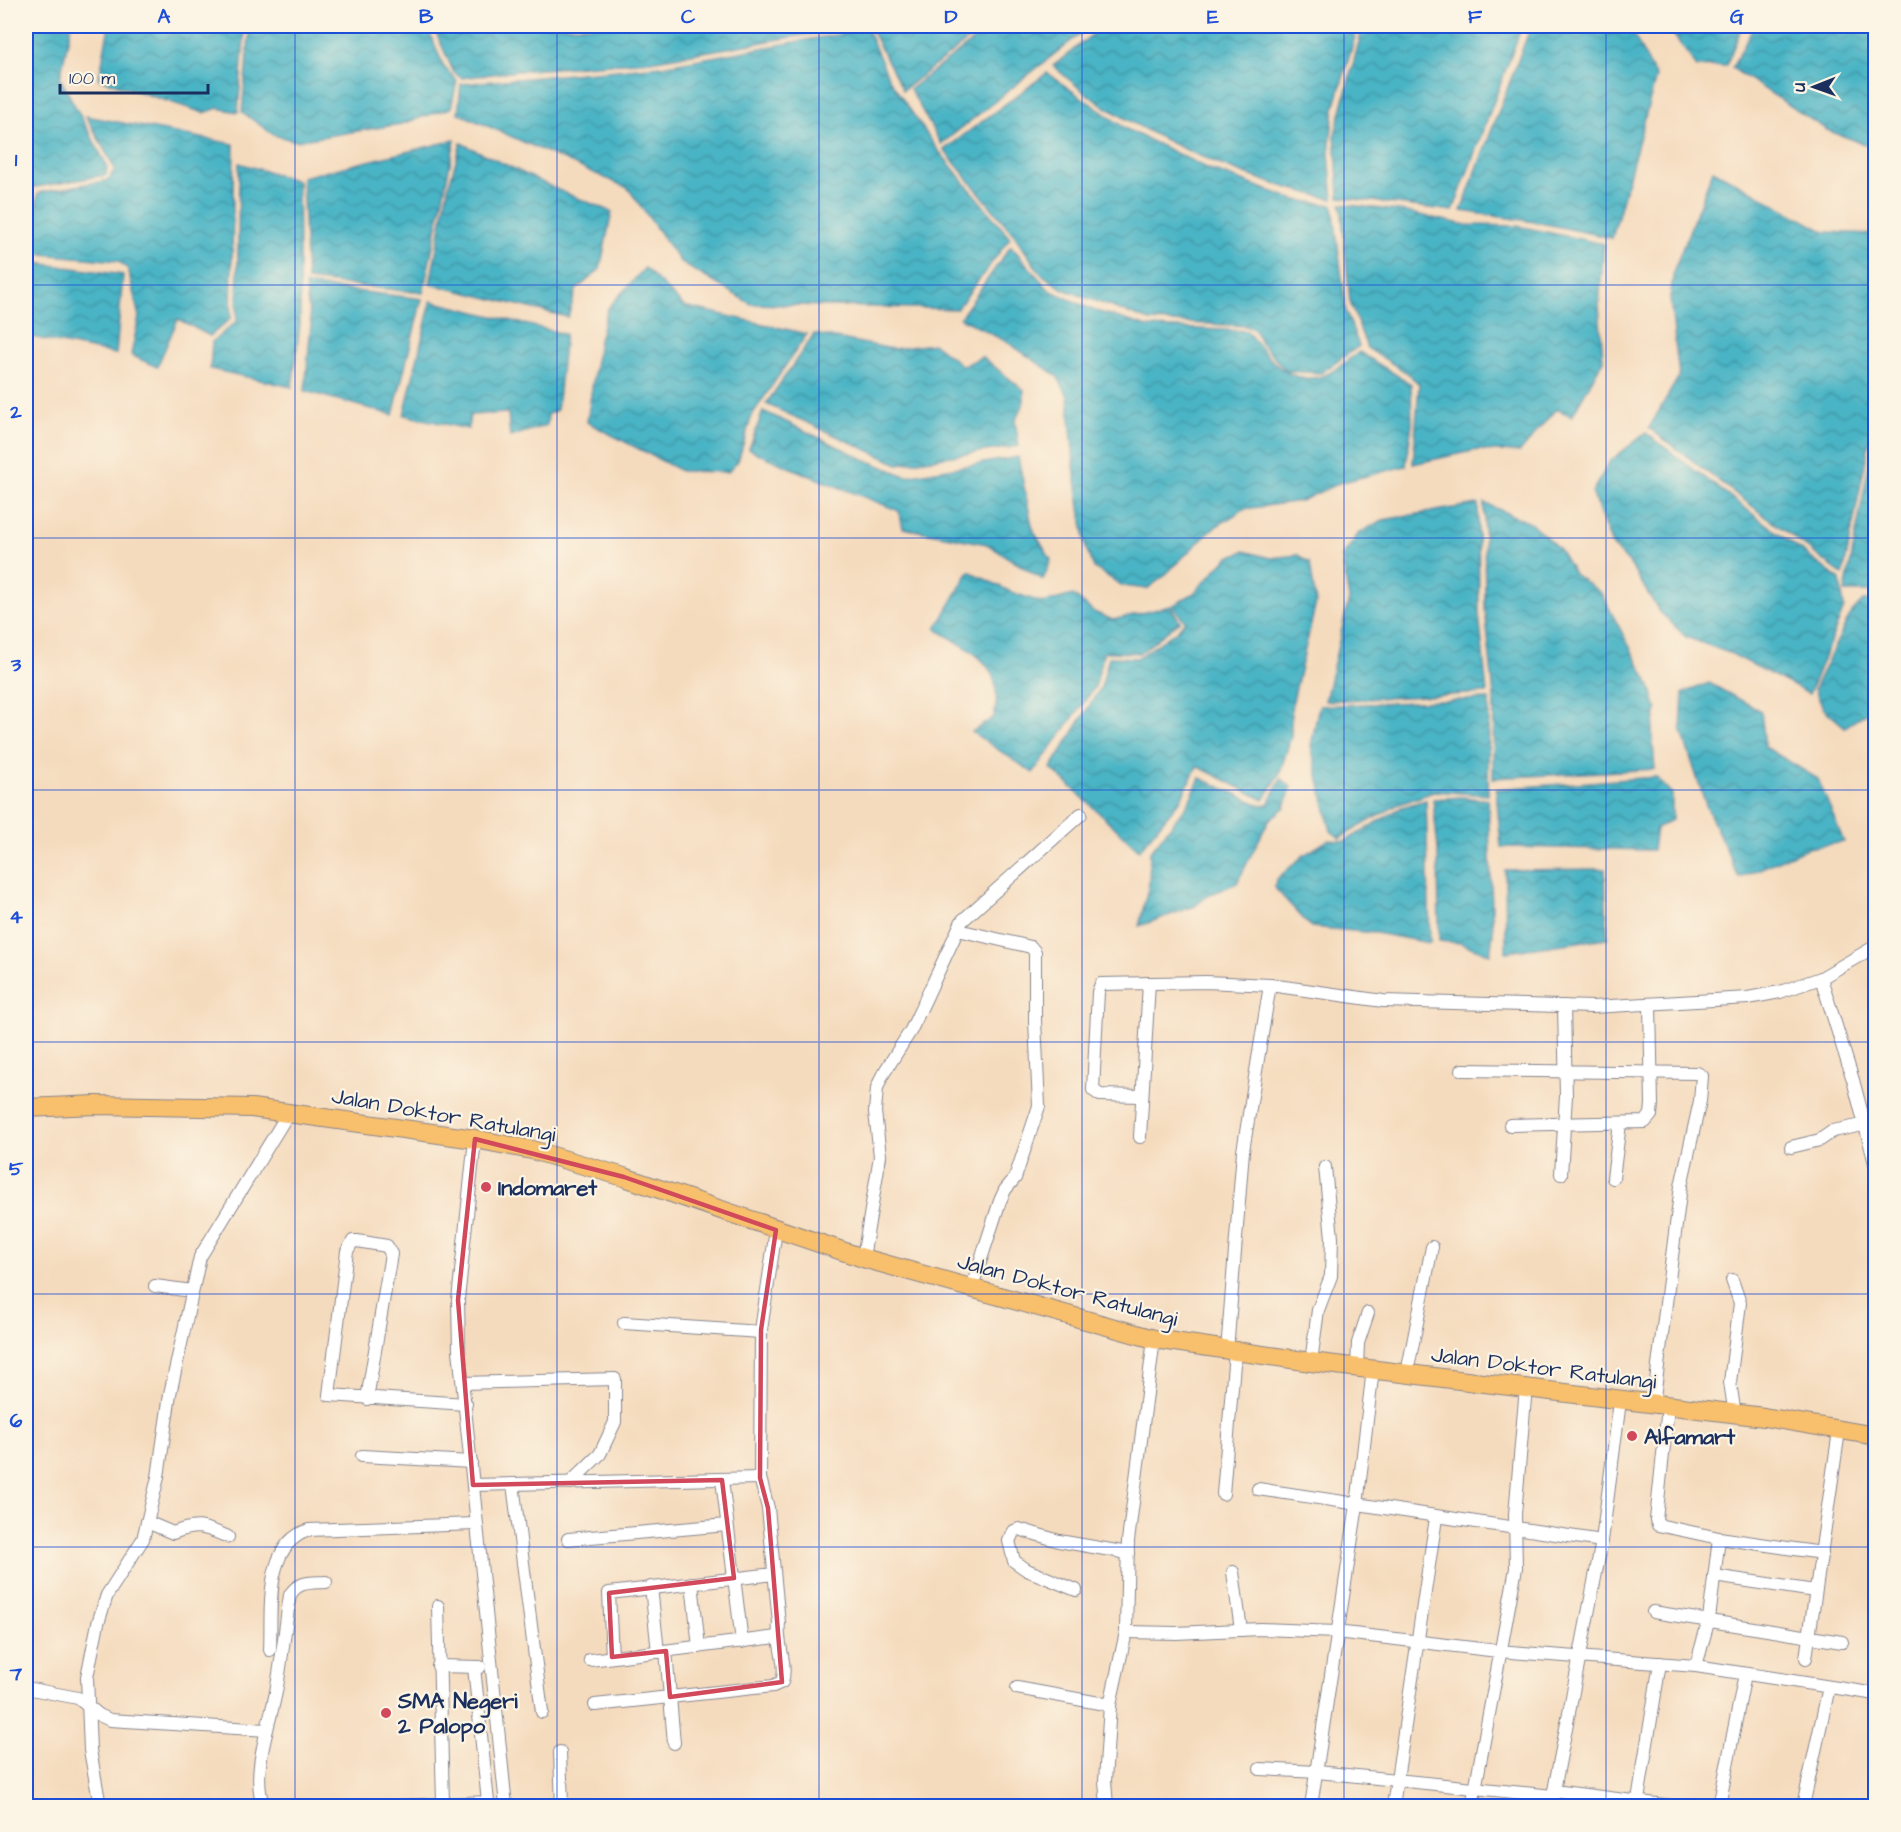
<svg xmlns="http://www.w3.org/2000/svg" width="1901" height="1832" font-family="'Architects Daughter',sans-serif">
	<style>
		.water { fill: url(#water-waves); stroke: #327292; stroke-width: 1.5 }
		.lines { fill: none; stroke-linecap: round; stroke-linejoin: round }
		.minor-casing { stroke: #88858e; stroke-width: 14 }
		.highway-casing { stroke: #88858e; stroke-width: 20 }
		.minor { stroke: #fff; stroke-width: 12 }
		.highway { stroke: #f8bf6c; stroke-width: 18 }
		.marked { fill: none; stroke: #d1495b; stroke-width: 4.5; stroke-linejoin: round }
		.grid { fill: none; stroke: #1d4ed8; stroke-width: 1.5; stroke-opacity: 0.55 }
		.poi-dot { fill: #d1495b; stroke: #fcf5e5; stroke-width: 2 }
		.labels { text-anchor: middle; stroke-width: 4.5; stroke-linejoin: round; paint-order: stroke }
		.street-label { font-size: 22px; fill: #1b2f5e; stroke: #fcf5e5 }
		.poi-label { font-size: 22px; font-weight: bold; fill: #1b2f5e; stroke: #fcf5e5; text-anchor: start }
		.neatline { fill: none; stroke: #1d4ed8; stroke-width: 2 }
		.grid-label { font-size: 20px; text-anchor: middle; font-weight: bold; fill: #1d4ed8 }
	</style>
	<defs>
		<pattern id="water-waves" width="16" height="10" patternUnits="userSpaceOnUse" patternTransform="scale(1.5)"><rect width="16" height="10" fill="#49b4c5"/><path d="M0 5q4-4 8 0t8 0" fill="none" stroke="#3c93a3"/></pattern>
	</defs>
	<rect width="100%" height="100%" fill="#fcf5e5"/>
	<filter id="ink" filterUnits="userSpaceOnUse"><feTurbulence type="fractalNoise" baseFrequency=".0167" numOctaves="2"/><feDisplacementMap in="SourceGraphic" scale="12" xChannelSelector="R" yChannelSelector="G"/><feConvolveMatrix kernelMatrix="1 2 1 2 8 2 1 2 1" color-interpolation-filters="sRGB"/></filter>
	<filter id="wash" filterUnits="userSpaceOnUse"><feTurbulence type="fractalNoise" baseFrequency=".008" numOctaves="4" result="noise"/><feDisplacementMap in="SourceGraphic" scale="24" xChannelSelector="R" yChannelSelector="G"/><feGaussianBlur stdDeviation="1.35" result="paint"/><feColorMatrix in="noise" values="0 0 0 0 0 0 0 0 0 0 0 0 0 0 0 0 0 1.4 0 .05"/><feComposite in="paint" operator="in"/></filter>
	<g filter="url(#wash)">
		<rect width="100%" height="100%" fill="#f5dbbe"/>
		<g class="water">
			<path d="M26 26H71L60 78 107 166 106 175 30 188 26 235Z"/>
			<path d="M109 26H245L238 112 218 108 204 113 99 79Z"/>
			<path d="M250 26H427L444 67 457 81 451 108 401 124 296 141 274 135 242 112Z"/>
			<path d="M433 26H858L650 61 516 71 462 78 454 73Z"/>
			<path d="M869 26H986L903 90Z"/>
			<path d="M992 26H1090L941 144 910 89Z"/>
			<path d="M1103 26H1358L1334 109 1329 153 1333 199C1252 182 1175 149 1104 106 1086 95 1069 79 1053 66Z"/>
			<path d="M1363 26H1522L1453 211 1339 197 1335 134Z"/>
			<path d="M1531 26H1629L1656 77 1612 238 1541 223 1461 211Z"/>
			<path d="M1667 26H1742L1726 66 1697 67Z"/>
			<path d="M1754 26H1875V148L1827 130 1732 68Z"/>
			<path d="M867 29 889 79 937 149 1010 238 957 309 751 304 681 263 628 188 458 113 461 84 662 66Z"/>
			<path d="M1047 73 1128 130 1209 169 1295 200 1333 205 1346 311 1359 346 1321 373 1286 371 1261 343 1254 329 1246 326 1150 321 1063 289 1040 273 1015 236 944 150Z"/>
			<path d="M86 116 234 144 231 318 210 336 178 319 157 367 131 355 139 317 128 269 118 261 31 253 38 193 108 180 115 169Z"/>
			<path d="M455 140 423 293 307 280 302 177Z"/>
			<path d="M461 143 558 190 612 212 600 269 576 290 568 317 430 284 448 188Z"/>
			<path d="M239 163 298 181 300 323 292 387 210 369 212 342 237 321Z"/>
			<path d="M1713 170 1825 232 1875 234V413L1843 575 1649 428 1679 376 1670 298 1674 270Z"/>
			<path d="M1341 204 1406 212 1466 225 1518 226 1604 244 1599 305 1603 360 1572 416 1556 409 1520 452 1477 450 1413 464 1419 384 1406 372 1367 348 1350 302Z"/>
			<path d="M1011 246 1049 290 1093 310 1148 327 1247 331C1266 355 1287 387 1323 376 1335 372 1349 359 1359 352L1411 384 1412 424 1406 466 1339 483 1301 501 1244 509 1212 529 1163 577 1147 589 1123 586 1094 568 1086 548 1075 474 1068 396 1057 376 1007 342 960 318Z"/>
			<path d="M29 262 123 275 116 354 26 336Z"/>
			<path d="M645 268 684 306 807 334 752 415 738 461 728 472 681 471 587 422 599 340 608 308Z"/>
			<path d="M305 285 422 299 393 415 305 391 311 324Z"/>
			<path d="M431 301 565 334 557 410 548 414 547 425 510 437 508 413 470 415 468 429 404 415Z"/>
			<path d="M814 334 893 349 934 344 963 366 982 357 1024 390V402L1015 421 1019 446 898 464 766 404Z"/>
			<path d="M763 411 868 461 906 476 1018 457 1033 530 1051 560 1043 580 987 544 903 528 899 511C849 490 797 473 749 449Z"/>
			<path d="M1646 433 1840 580 1844 608 1809 694 1732 654 1686 637 1659 611 1630 564 1612 545 1592 492 1610 461Z"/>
			<path d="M1875 433V592H1845Z"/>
			<path d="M1484 503 1532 524 1559 549 1574 574 1601 593 1649 683 1657 709 1652 732 1655 769 1493 778 1494 697 1485 608Z"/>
			<path d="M1478 504 1479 614 1487 693 1325 701 1349 599 1342 557 1359 533 1383 520Z"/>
			<path d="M1244 551 1270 558 1298 555 1310 563 1316 603 1291 709V737L1280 773 1264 800 1197 766 1181 799 1139 850 1051 768 1101 687 1109 657 1137 658 1177 631 1185 621 1172 606 1194 593 1227 558Z"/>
			<path d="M969 571 1011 592 1043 603 1073 595 1094 612 1113 620 1170 606 1180 621 1140 653 1104 652 1095 687 1033 773 972 732 994 717C1006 664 975 654 936 629Z"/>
			<path d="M1863 601H1875V707L1845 727 1824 709 1814 689 1850 615Z"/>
			<path d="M1709 683 1761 711 1765 747 1818 779 1844 842 1807 848 1739 878 1707 808 1681 729 1683 693Z"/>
			<path d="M1489 699 1488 795 1436 791 1397 805 1340 838 1331 831 1311 746 1319 706Z"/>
			<path d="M1656 777 1672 794V820L1656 828 1653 850 1501 847 1496 789Z"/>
			<path d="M1200 778 1260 805 1268 804 1281 778 1291 787 1285 807 1269 820 1237 883 1207 896 1195 906 1139 926 1149 884 1150 852 1188 804Z"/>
			<path d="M1462 797 1488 800 1493 933 1490 954 1460 943 1439 941 1438 850 1433 799Z"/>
			<path d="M1426 800 1430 943 1376 933 1311 927 1274 887 1278 878 1304 855 1328 840 1346 841 1402 807Z"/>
			<path d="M1605 869 1607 938 1506 952 1505 870Z"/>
		</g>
	</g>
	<g filter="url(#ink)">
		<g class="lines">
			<defs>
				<g id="minor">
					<path d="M958 930 1031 947 1035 952V1021L1039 1106 1015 1178 1005 1190 1000 1201 971 1290"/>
					<path d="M1821 978 1876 946"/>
					<path d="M1462 1070 1697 1073 1702 1076 1700 1101 1681 1186 1653 1405"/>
					<path d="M1142 1096 1100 1095 1093 1090 1098 992 1101 984 1206 982 1270 985"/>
					<path d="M1510 1125 1645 1122 1651 1115 1652 1104 1650 1005"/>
					<path d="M1140 1137 1149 983"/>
					<path d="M475 1139 458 1300 459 1350 506 1806"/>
					<path d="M1791 1147 1820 1140 1833 1131 1863 1125"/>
					<path d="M1561 1174 1566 1096 1564 1006"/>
					<path d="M1613 1178 1620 1124"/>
					<path d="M863 1258 880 1156 875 1112 877 1088 882 1076 911 1030 962 921 1081 814"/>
					<path d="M1732 1280 1740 1303 1730 1382 1735 1415"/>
					<path d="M155 1286 192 1291"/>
					<path d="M624 1323 761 1332"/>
					<path d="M1227 1351 1243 1151 1270 985 1383 1001 1593 1007 1748 998 1780 992 1821 978 1853 1080 1876 1167"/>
					<path d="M1311 1362 1318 1310 1331 1276 1332 1238 1325 1167"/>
					<path d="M1357 1367 1358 1343 1368 1313"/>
					<path d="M1407 1373 1432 1247"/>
					<path d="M463 1383 615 1379V1422L600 1454 570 1483"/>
					<path d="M367 1399 391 1254 387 1246 357 1241H353L347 1251 329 1395 466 1404"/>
					<path d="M1668 1407 1656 1520 1658 1525 1719 1538 1822 1553"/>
					<path d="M362 1456 471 1462"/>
					<path d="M722 1480 742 1642"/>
					<path d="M513 1484 542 1712"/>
					<path d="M473 1485 760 1478 761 1330 776 1230"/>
					<path d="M1258 1489 1602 1541"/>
					<path d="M1223 1494 1235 1352"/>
					<path d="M147 1522 173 1533C198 1523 204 1527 228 1537"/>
					<path d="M568 1539 727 1525"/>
					<path d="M1233 1572 1241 1630"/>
					<path d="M1714 1576 1815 1591"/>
					<path d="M692 1583 699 1647"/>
					<path d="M651 1587 658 1652"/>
					<path d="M1076 1590 1027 1570 1014 1561 1009 1541 1014 1531 1019 1529 1059 1541 1128 1553"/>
					<path d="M438 1606 443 1803"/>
					<path d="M1653 1612 1842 1642"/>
					<path d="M1126 1632 1176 1633 1260 1629 1336 1632 1498 1651 1696 1666 1876 1694"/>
					<path d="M270 1650C272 1612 263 1544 309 1530L475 1524"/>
					<path d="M612 1657 609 1593 774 1574"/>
					<path d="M1806 1658 1839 1431"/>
					<path d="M590 1660 777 1637"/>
					<path d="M438 1666 480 1667"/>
					<path d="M1696 1666 1709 1619 1719 1538"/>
					<path d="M26 1688 78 1698 99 1715 110 1720 266 1730"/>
					<path d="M1017 1688 1110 1705"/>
					<path d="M595 1705 670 1697 666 1651"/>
					<path d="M674 1743 670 1697 773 1686 782 1682C788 1664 776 1643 779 1623L768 1508 760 1478"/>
					<path d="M560 1752 562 1806"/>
					<path d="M1260 1769 1318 1772 1553 1796"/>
					<path d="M1554 1791 1672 1806"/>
					<path d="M100 1806 90 1750 87 1677 98 1623 107 1595 143 1539 158 1477 170 1394 200 1257 289 1112"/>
					<path d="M264 1806C250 1775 270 1724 276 1692 282 1660 285 1628 290 1595 298 1581 310 1583 326 1582"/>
					<path d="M398 1806 488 1802 474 1667"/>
					<path d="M1107 1806 1105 1781 1110 1705 1126 1632 1128 1541 1154 1339"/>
					<path d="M1311 1806 1357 1505 1373 1369"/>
					<path d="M1393 1806 1436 1518"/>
					<path d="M1472 1806 1516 1568 1515 1514 1526 1387"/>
					<path d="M1551 1806 1602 1541 1620 1401"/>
					<path d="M1637 1806 1660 1663"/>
					<path d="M1719 1806 1745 1674"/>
					<path d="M1803 1806 1829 1687"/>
				</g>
				<path id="highway" d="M26 1108 96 1105 252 1108 475 1139 532 1150 624 1177 863 1258 1154 1339 1311 1362 1764 1417 1876 1436"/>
			</defs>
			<use href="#minor" class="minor-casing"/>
			<use href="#highway" class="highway-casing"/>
			<use href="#minor" class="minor"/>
			<use href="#highway" class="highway"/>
		</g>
	</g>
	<path class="marked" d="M475 1139 624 1177 776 1230 761 1330 760 1478 768 1508 782 1682 670 1697 666 1651 612 1657 609 1593 734 1578 722 1480 473 1485 458 1300Z"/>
	<path class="grid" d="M295 26V1806M557 26V1806M819 26V1806M1082 26V1806M1344 26V1806M1606 26V1806M26 285H1876M26 538H1876M26 790H1876M26 1042H1876M26 1294H1876M26 1547H1876"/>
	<g class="poi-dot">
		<circle cx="486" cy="1187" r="6"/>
		<circle cx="1632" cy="1436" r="6"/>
		<circle cx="386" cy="1713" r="6"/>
	</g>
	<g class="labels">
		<g class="street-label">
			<text transform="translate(444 1114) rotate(10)" y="8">Jalan Doktor Ratulangi</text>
			<text transform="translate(1068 1289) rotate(15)" y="8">Jalan Doktor Ratulangi</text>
			<text transform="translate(1544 1367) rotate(7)" y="8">Jalan Doktor Ratulangi</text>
		</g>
		<g class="poi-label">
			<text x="498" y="1195">Indomaret</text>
			<text x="1644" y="1444">Alfamart</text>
			<text x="398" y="1708">SMA Negeri<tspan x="398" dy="25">2 Palopo</tspan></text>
		</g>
	</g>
	<rect width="1901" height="1832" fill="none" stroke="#fcf5e5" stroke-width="66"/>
	<g transform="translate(1814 87) rotate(269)" stroke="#fcf5e5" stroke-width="4.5" paint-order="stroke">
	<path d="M0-4.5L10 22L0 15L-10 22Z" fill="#1b2f5e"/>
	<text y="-9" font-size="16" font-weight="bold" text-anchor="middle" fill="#1b2f5e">U</text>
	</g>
	<path d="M60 84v9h148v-9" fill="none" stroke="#1b2f5e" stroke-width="3"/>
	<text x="69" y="84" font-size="18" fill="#1b2f5e" stroke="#fcf5e5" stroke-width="4.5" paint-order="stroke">100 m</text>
	<rect x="33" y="33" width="1835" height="1766" class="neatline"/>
	<g class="grid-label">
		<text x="164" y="23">A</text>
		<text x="426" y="23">B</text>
		<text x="688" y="23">C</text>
		<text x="951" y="23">D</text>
		<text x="1213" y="23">E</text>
		<text x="1475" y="23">F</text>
		<text x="1737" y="23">G</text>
		<text x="16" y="166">1</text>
		<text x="16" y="418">2</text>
		<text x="16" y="671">3</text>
		<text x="16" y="923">4</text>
		<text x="16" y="1175">5</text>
		<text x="16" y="1427">6</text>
		<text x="16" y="1680">7</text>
	</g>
</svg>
